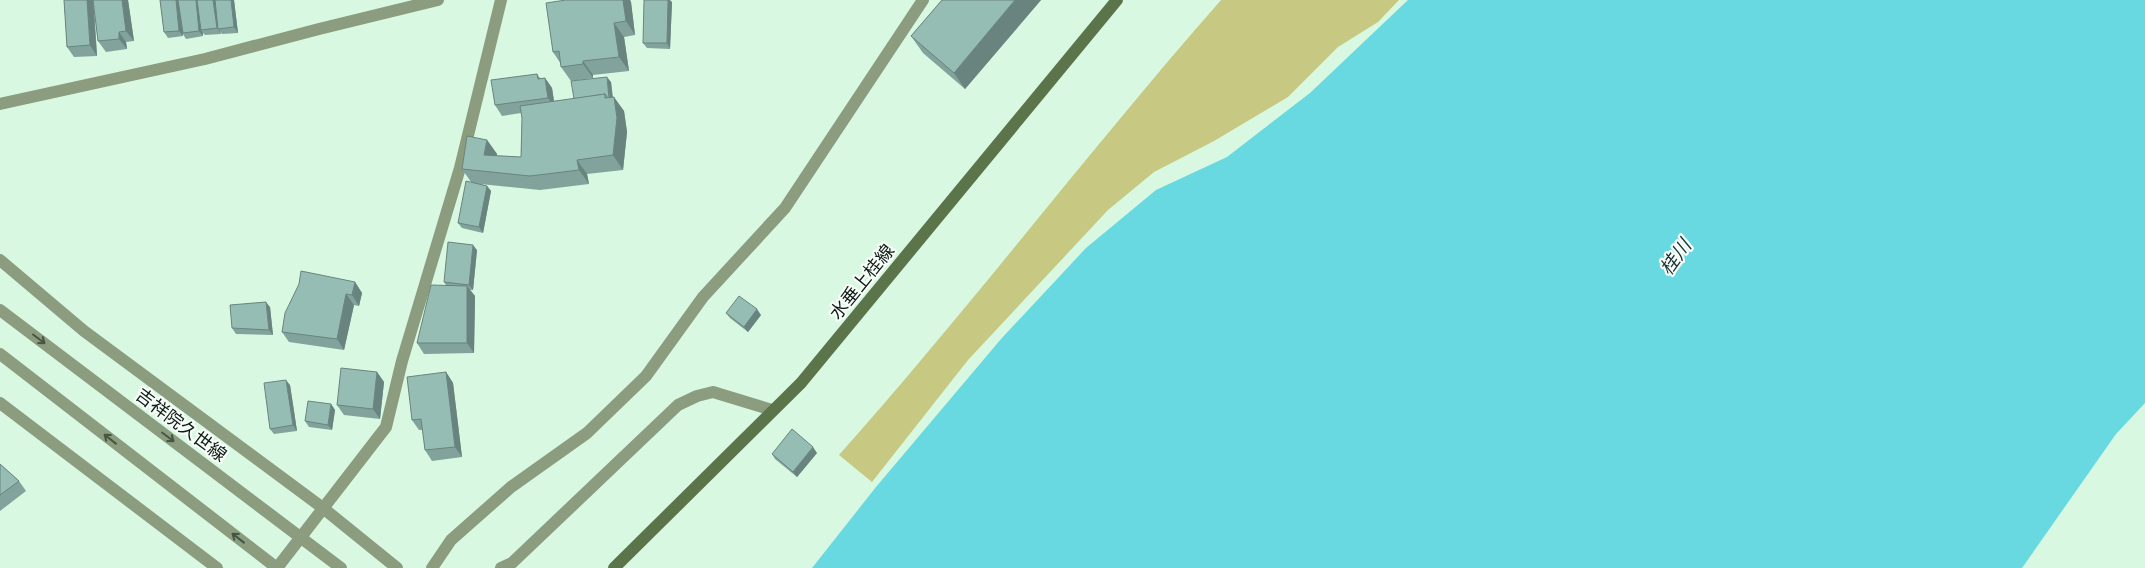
<svg xmlns="http://www.w3.org/2000/svg" width="2145" height="568" font-family="'Space Grotesk','Noto Sans JP',sans-serif">
	<style>
		.green { fill: #c7c881 }
		.water { fill: #68d8e1 }
		.lines { fill: none; stroke-linecap: round; stroke-linejoin: round }
		.minor { stroke: #8b9c7f; stroke-width: 12 }
		.secondary { stroke: #5c744a; stroke-width: 12 }
		.tertiary-bridge { stroke: #8b9c7f; stroke-width: 12 }
		.wall { fill: #81a39b }
		.shaded-wall { fill: #69847e }
		.building { fill: #96bdb4; stroke: #69847e }
		.oneway { stroke: #475544 }
		.labels { text-anchor: middle; stroke-width: 4.5; stroke-linejoin: round; paint-order: stroke }
		.street-label { font-size: 18px; fill: #101b14; stroke: #f7fdf9 }
		.water-label { font-size: 19px; font-style: italic; fill: #1c3132; stroke: #f7fdf9 }
	</style>
	<rect width="100%" height="100%" fill="#d8f8e2"/>
	<path class="green" d="M1221 0H1399L1378 22 1338 47 1288 97 1214 141 1154 172 1108 210 968 360 872 482 839 455C971 307 1090 149 1221 0Z"/>
	<path class="water" d="M1408 0H2145V403L2116 434 2022 568H812L876 487 1001 339 1086 248 1156 190 1227 157 1310 93Z"/>
	<g class="lines">
		<g class="minor">
			<path d="M0 104 205 59 319 29 438 0"/>
			<path d="M0 260 84 331 323 508 397 568"/>
			<path d="M0 403 217 568"/>
			<path d="M277 568 386 427 402 361 460 168 501 0"/>
			<path d="M432 568 451 540 511 487 587 433 646 376 703 297 785 208 923 0"/>
			<path d="M501 568 512 563 678 405 697 396 713 392 772 410"/>
		</g>
		<path class="secondary" d="M614 568 801 383 1117 0"/>
		<g class="tertiary-bridge">
			<path d="M0 310 341 568"/>
			<path d="M0 354 277 568"/>
		</g>
	</g>
	<g class="wall">
		<path d="M64 0H128L134 41 126 42 127 49 106 52 98 41 94 4 97 56 74 57 67 47Z"/>
		<path d="M160 0H234L238 33 222 34 220 31 221 34 205 35 203 33V36L186 39 183 34V36L168 38 164 32Z"/>
		<path d="M623 0H630L631 2 635 35 624 37 629 71 593 75V78L571 81 561 67V64L553 52Z"/>
		<path d="M942 0H1041L965 89 923 53 911 36Z"/>
		<path d="M672 2 670 49 647 48 643 43Z"/>
		<path d="M537 74 540 78H545L552 88 554 101 574 99 611 82 613 97 624 111 627 132 623 170 587 174 589 184 540 190 480 184 487 186 491 191 483 233 462 228 458 223 471 182 462 169 487 140 497 154V156L521 157 522 118 521 113 502 116 495 105Z"/>
		<path d="M477 250 473 290H470L475 296 474 353 424 354 417 343 446 285 444 282Z"/>
		<path d="M355 282 362 293 359 306 354 305 344 350 289 342 282 332Z"/>
		<path d="M270 307 273 335 236 334 232 328Z"/>
		<path d="M726 313 761 315 748 332 730 318Z"/>
		<path d="M377 372 384 382 380 419 344 415 337 405Z"/>
		<path d="M446 372 453 383 462 457 432 461 425 450 423 430H419L412 420Z"/>
		<path d="M290 385 297 431 274 434 270 429Z"/>
		<path d="M331 404 335 410 332 430 309 427 305 421Z"/>
		<path d="M817 453 797 477 775 459 772 454Z"/>
		<path d="M0 464 19 481 26 491 0 511Z"/>
	</g>
	<g class="shaded-wall">
		<path d="M87 0H93L97 56 90 45Z"/>
		<path d="M122 0H128L134 41 126 31Z"/>
		<path d="M176 0H179L183 36 179 31Z"/>
		<path d="M196 0H199L201 30 203 33V36L199 31Z"/>
		<path d="M213 0H217L218 29 220 31 221 34 217 28Z"/>
		<path d="M231 0H234L238 33 234 27Z"/>
		<path d="M623 0H630L631 2 635 35 626 21Z"/>
		<path d="M668 0H670L672 2 670 49 667 43Z"/>
		<path d="M1015 0H1041L965 89 954 73Z"/>
		<path d="M614 23 624 37 629 71 619 57Z"/>
		<path d="M119 32 126 42 127 49 119 39Z"/>
		<path d="M583 61 593 75V78L583 64Z"/>
		<path d="M607 77 611 82 613 105 610 99Z"/>
		<path d="M545 78 552 88 555 108 548 98Z"/>
		<path d="M614 97 624 111 627 132 623 170 613 155Z"/>
		<path d="M487 140 497 154 494 169 484 155Z"/>
		<path d="M577 160 587 174 589 184 579 170Z"/>
		<path d="M487 186 491 191 483 233 479 227Z"/>
		<path d="M473 245 477 250 473 290 469 285Z"/>
		<path d="M355 282 362 293 359 306 352 295Z"/>
		<path d="M467 286 475 296 474 353 467 343Z"/>
		<path d="M346 294 354 305 344 350 337 339Z"/>
		<path d="M266 302 270 307 273 335 269 330Z"/>
		<path d="M757 309 761 315 748 332 744 327Z"/>
		<path d="M377 372 384 382 380 419 373 409Z"/>
		<path d="M446 372 453 383 462 457 455 447Z"/>
		<path d="M286 380 290 385 297 431 293 425Z"/>
		<path d="M331 404 335 410 332 430 328 425Z"/>
		<path d="M813 447 817 453 797 477 793 472Z"/>
	</g>
	<g class="building">
		<path d="M64 0H87L90 45 67 47Z"/>
		<path d="M93 0H122L126 31 119 32V39L98 41Z"/>
		<path d="M160 0H176L179 31 164 32Z"/>
		<path d="M178 0H196L199 31 183 33Z"/>
		<path d="M197 0H213L217 28 201 30Z"/>
		<path d="M215 0H231L234 27 218 29Z"/>
		<path d="M566 0H623L626 21 614 23 619 57 583 61V64L561 67 559 51 553 52 546 3Z"/>
		<path d="M644 0H668L667 43H643Z"/>
		<path d="M942 0H1015L954 73 911 36Z"/>
		<path d="M537 74 538 79 545 78 548 98 495 105 491 80Z"/>
		<path d="M607 77 609 98H608L605 94 574 99 571 81Z"/>
		<path d="M605 94V98L614 97 617 118 613 155 577 160 579 170 530 176 462 169 467 136 487 140 484 155 521 157 522 118 520 106Z"/>
		<path d="M466 181 487 186 479 227 458 223Z"/>
		<path d="M448 242 473 245 469 285 444 282Z"/>
		<path d="M301 271 355 282 352 295 346 294 337 339 282 332 285 313 299 284Z"/>
		<path d="M431 285 467 286V343H417Z"/>
		<path d="M739 296 757 309 744 327 726 313Z"/>
		<path d="M266 302 269 330 232 328 230 305Z"/>
		<path d="M341 368 377 372 373 409 337 405Z"/>
		<path d="M446 372 455 447 425 450 421 419 412 420 407 377Z"/>
		<path d="M286 380 293 425 270 429 264 383Z"/>
		<path d="M308 401 331 404 328 425 305 421Z"/>
		<path d="M792 429 813 447 793 472 772 454Z"/>
		<path d="M0 464 19 481 0 495Z"/>
	</g>
	<defs><path id="oneway-shaft" d="M-6 0H5M1.5-3L5.5 0L1.5 3" fill="none" stroke-width="1.6" stroke-linecap="round" stroke-linejoin="round" transform="scale(1.25)"/></defs>
	<g class="oneway">
		<use href="#oneway-shaft" transform="translate(39 339) rotate(37)"/>
		<use href="#oneway-shaft" transform="translate(168 437) rotate(37)"/>
		<use href="#oneway-shaft" transform="translate(110 439) rotate(-142)"/>
		<use href="#oneway-shaft" transform="translate(238 538) rotate(-142)"/>
	</g>
	<g class="labels">
		<g class="street-label">
			<text transform="translate(862 282) rotate(-51)" y="6">水垂上桂線</text>
			<text transform="translate(181 425) rotate(37)" y="6">吉祥院久世線</text>
		</g>
		<g class="water-label">
			<text transform="translate(1675 257) rotate(-54)" y="7">桂川</text>
		</g>
	</g>
</svg>
